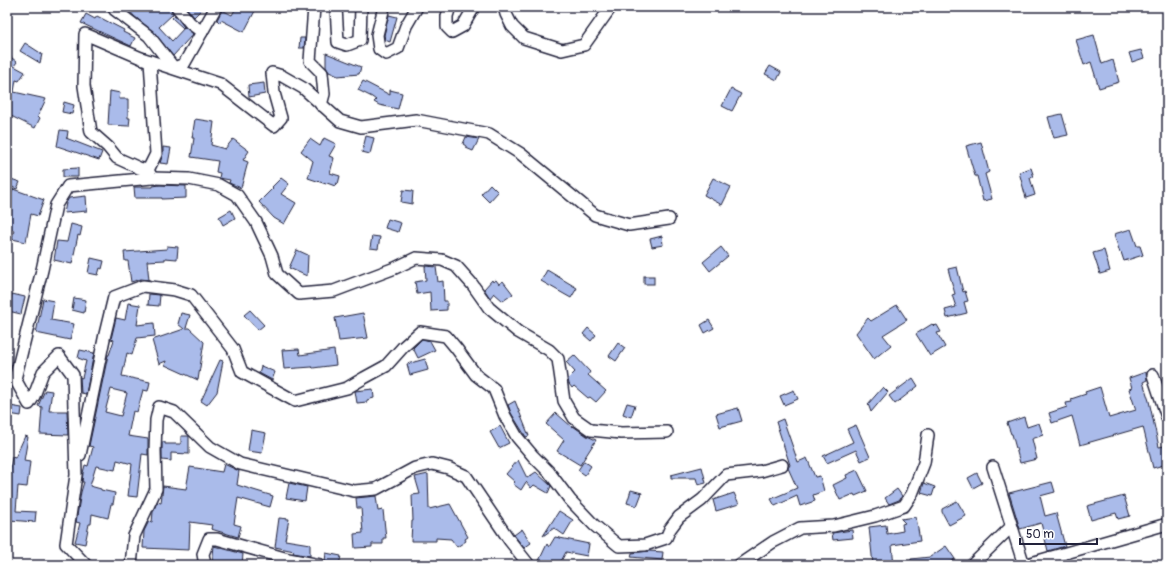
<svg xmlns="http://www.w3.org/2000/svg" width="1174" height="572" font-family="Pangolin,sans-serif">
	<style>
		.building { fill: #aabbea; stroke: #22223b; fill-rule: evenodd }
		.lines { fill: none; stroke-linecap: round; stroke-linejoin: round }
		.minor-casing { stroke: #22223b; stroke-width: 14 }
		.minor { stroke: #fff; stroke-width: 11 }
	</style>
	<rect width="100%" height="100%" fill="#fff"/>
	<filter id="ink" filterUnits="userSpaceOnUse"><feTurbulence type="fractalNoise" baseFrequency=".025" numOctaves="2"/><feDisplacementMap in="SourceGraphic" scale="8" xChannelSelector="R" yChannelSelector="G"/><feConvolveMatrix kernelMatrix="1 2 1 2 8 2 1 2 1" color-interpolation-filters="sRGB"/></filter>
	<g filter="url(#ink)">
		<g class="building">
			<path d="M126 7H170L173 14 159 27 172 41 185 27 193 34 173 56 154 32 135 17Z"/>
			<path d="M186 7H208L207 9 204 7 194 17Z"/>
			<path d="M242 7H257L244 32 221 20 220 23 217 20 222 10 232 15 236 8 241 10Z"/>
			<path d="M86 14 95 19 97 16 124 30 123 32 135 38 131 46 81 23Z"/>
			<path d="M175 15 184 27 183 28 172 18Z"/>
			<path d="M389 15 397 17 390 42 385 40 384 35Z"/>
			<path d="M1094 35 1102 64 1113 60 1119 82 1099 88 1091 62 1084 65 1076 40Z"/>
			<path d="M300 38H305L304 48H299Z"/>
			<path d="M25 43 42 54 40 63 20 51Z"/>
			<path d="M1141 50 1144 58 1132 62 1129 53Z"/>
			<path d="M326 53 361 67 359 74 338 76 329 72 326 67Z"/>
			<path d="M7 54 17 62 14 66 25 72 19 81 16 80 14 92 46 99 38 116 40 118 35 128 7 114Z"/>
			<path d="M770 66 781 72 777 80 765 74Z"/>
			<path d="M363 81 390 95V90L402 93 398 109 379 105 374 102 376 100 372 97 358 90Z"/>
			<path d="M264 83 265 94 249 97 248 85Z"/>
			<path d="M731 89 741 94 732 111 722 106Z"/>
			<path d="M110 91 120 93 119 99H128V118H130L129 126 108 125Z"/>
			<path d="M64 102 74 105 72 114 62 112Z"/>
			<path d="M1062 114 1068 135 1054 138 1048 117Z"/>
			<path d="M195 119 214 122 211 145 225 149 233 139 249 151 243 160 248 162 241 188 229 183 230 180 219 178 220 173 216 172 218 161 191 157 194 138H192Z"/>
			<path d="M60 130 68 131 67 138H66L102 152 99 160 57 146Z"/>
			<path d="M366 136 374 138 370 154 362 152Z"/>
			<path d="M466 137 479 139 473 151 466 148V146L463 144Z"/>
			<path d="M324 138 336 144 329 156 334 158 330 173 340 176 338 184 336 183 335 186 327 183 326 184 308 178 313 161 301 151 310 139 320 146Z"/>
			<path d="M981 142 989 172 985 174 992 199 983 201 977 176H975L966 146Z"/>
			<path d="M163 147 171 148 168 164 160 163 163 154Z"/>
			<path d="M78 168V177H63V169Z"/>
			<path d="M1031 168 1034 177 1030 178 1035 195 1026 198 1019 172Z"/>
			<path d="M281 178 289 184 281 194 296 203 284 224 274 218 259 202 273 188 272 187Z"/>
			<path d="M713 178 731 187 722 205 704 195Z"/>
			<path d="M11 179 20 182 17 189 9 186Z"/>
			<path d="M490 184 498 192 489 202 481 194Z"/>
			<path d="M160 185 186 186V198L162 199V198H135L134 187H153V186Z"/>
			<path d="M13 189 44 200 38 216 31 214 26 242 12 239 14 230 7 227V206Z"/>
			<path d="M403 190 413 191 412 204 401 202Z"/>
			<path d="M86 196 87 211 64 213 66 203 69 198Z"/>
			<path d="M231 210 235 218 223 225 219 217Z"/>
			<path d="M388 219 401 223 398 232 385 228Z"/>
			<path d="M71 224 82 227 80 236 78 235 72 264 54 260 57 241 67 242Z"/>
			<path d="M1131 229 1137 246H1140L1143 255 1124 261 1121 252 1120 253 1114 234Z"/>
			<path d="M372 236 380 237 378 249 370 248Z"/>
			<path d="M662 236 663 245 652 247 650 239Z"/>
			<path d="M167 246 178 247 177 259 165 258V260L147 261 149 280 141 279 131 282 128 261H125L124 252 167 249Z"/>
			<path d="M721 247 728 256 710 271 703 262Z"/>
			<path d="M297 250 308 255 307 276 289 268Z"/>
			<path d="M1104 250 1110 271 1100 274 1093 253Z"/>
			<path d="M91 258 104 261 102 269 100 268 98 275 88 273Z"/>
			<path d="M425 266 436 267 438 282 443 281 444 301H447V310L431 311 430 292 417 294 415 282 426 280Z"/>
			<path d="M957 267 963 292 965 291 968 301 964 302 967 313 947 318 945 310 956 307 952 295 955 294 948 269Z"/>
			<path d="M547 270 577 288 571 298 541 281Z"/>
			<rect x="644" y="276" width="10" height="8"/>
			<path d="M492 280 493 282 496 280 499 284 503 281 513 294 503 301 494 293 490 298 484 289Z"/>
			<path d="M12 294 25 297 21 314 8 311Z"/>
			<path d="M149 294 160 295 159 306 148 305Z"/>
			<path d="M74 298 86 300 84 313 72 310Z"/>
			<path d="M43 299 54 301 51 320 74 324 70 340 36 333Z"/>
			<path d="M128 303 140 305 137 325 154 323 155 336 137 338 132 355 127 353 122 376 150 382 148 391 143 390 137 412 133 411 128 436 148 439V455L142 454 137 497 128 496 132 464 117 460 115 470 96 466 90 486 101 489V490L115 493 113 504H111L108 518 92 514 91 524H89L85 544 75 542 80 523 76 522 81 492 84 482H82L83 473 85 465 88 466 93 447 89 446 108 355H109L114 340 111 339 116 318 125 320ZM111 389 127 393 121 416 105 412Z"/>
			<path d="M897 305 907 320 883 335 891 345 874 359 856 333 868 318 871 321Z"/>
			<path d="M250 310 264 325 258 330 244 315Z"/>
			<path d="M181 313 190 315 186 328H189L204 342 198 380 165 365 166 361 159 364 152 340 184 329 178 324Z"/>
			<path d="M363 313 368 338 339 341 335 318Z"/>
			<path d="M709 320 714 328 705 333 701 325Z"/>
			<path d="M932 324 934 326 937 325 941 332 937 333 945 347 930 356 916 334Z"/>
			<path d="M588 328 596 335 591 341 583 334Z"/>
			<path d="M422 339 430 341 435 350 418 358 413 348Z"/>
			<path d="M618 343 625 348 616 361 609 356Z"/>
			<path d="M299 349 300 355 334 350 336 365 313 368 312 367 284 369 282 350Z"/>
			<path d="M80 350 94 353 86 394 81 393 80 377 82 378 86 361 78 358Z"/>
			<path d="M574 355 590 372 588 375 606 391 596 402 590 397 588 398 574 386 572 388 569 384 568 379 575 372 566 362Z"/>
			<path d="M425 359 428 370 410 375 407 364Z"/>
			<path d="M220 360 223 361 217 392 207 405 201 401Z"/>
			<path d="M261 366 275 372 272 380 259 373Z"/>
			<path d="M1146 372 1147 380 1143 382 1149 401 1159 447 1164 446 1167 457V464L1153 468 1143 427 1080 445 1072 416 1052 423 1049 413 1067 407 1066 403 1072 402 1071 399 1086 394 1085 392 1100 387 1109 418 1136 410 1129 389 1132 388 1129 378Z"/>
			<path d="M913 378 918 386 895 404 889 396Z"/>
			<path d="M883 387 888 392 871 412 868 404Z"/>
			<path d="M373 389 374 398 367 400V402L357 403 355 391Z"/>
			<path d="M45 390 52 391 49 411H67L68 435 40 434 42 407 38 406Z"/>
			<path d="M794 390 798 399 784 405 780 396Z"/>
			<path d="M515 401 529 436 526 437 511 413 508 405Z"/>
			<path d="M627 403 635 405 631 417 623 414Z"/>
			<path d="M10 406 22 408 21 416 9 414Z"/>
			<path d="M738 408 742 421 720 427 716 414Z"/>
			<path d="M556 413 572 427 573 426 587 436 596 440 580 465 557 451 564 440 546 424Z"/>
			<path d="M1024 417 1027 427 1039 423 1043 435 1032 439 1037 459 1020 463 1012 434H1011L1007 423Z"/>
			<path d="M783 419 798 462 807 458 815 477 820 476 824 491 813 495 815 501 800 506 797 496 775 506 771 499 797 488 788 468 790 465 776 422Z"/>
			<path d="M856 425 870 457 861 461 856 450 827 463 823 456 853 442 847 429Z"/>
			<path d="M500 426 509 443 499 448 490 432Z"/>
			<path d="M251 430 266 433 262 453 248 451Z"/>
			<path d="M25 436 28 437 24 461 30 462 27 487 18 486 16 511 36 512 35 522 9 520V515H7V475H9L12 457 15 458Z"/>
			<path d="M181 436H189V454L171 453V461L162 460V442H165V444H181Z"/>
			<path d="M518 460 527 478 536 472 550 485 551 486 548 493 534 485 531 488 526 482 521 490 513 484 515 482 506 474Z"/>
			<path d="M584 461 591 466 585 475 578 470Z"/>
			<path d="M224 464 239 471 237 485 273 496 270 507 238 498 234 524 241 526 238 537 211 529 212 525 190 522 189 550 143 548 144 531 149 521 152 522 153 512 157 502 161 503 163 486 186 489 190 467 222 472Z"/>
			<path d="M702 467 706 483 698 485 696 478H671V475Z"/>
			<path d="M857 470 867 491 855 496 854 494 840 500 833 485 847 478 846 475Z"/>
			<path d="M977 473 982 483 973 488 968 478Z"/>
			<path d="M428 474 429 509 450 504 468 537 465 539 466 541 457 547 451 539 436 538V541H411L412 521H413L412 495 420 494 415 477Z"/>
			<path d="M1052 482 1055 492 1040 496 1045 516 1056 513 1065 546 1048 551 1041 523 1020 529 1009 493Z"/>
			<path d="M289 483 307 487 305 501 286 498Z"/>
			<path d="M924 483 935 487 932 496 921 493Z"/>
			<path d="M897 489 902 496 899 500 889 504 885 498Z"/>
			<path d="M631 490 642 493 637 506 627 503Z"/>
			<path d="M734 493 739 504 716 511 713 500Z"/>
			<path d="M376 496 378 511 383 510 386 538H383V544H372V547L355 548 354 534 363 533 361 508H357L356 498Z"/>
			<path d="M1124 496 1130 516 1118 519 1116 513 1091 520 1087 506Z"/>
			<path d="M957 501 966 516 949 525 942 512V509Z"/>
			<path d="M559 511 573 520 564 535 554 528 543 536Z"/>
			<path d="M916 517 920 541 892 545 894 565H873L869 527 886 525 887 534 903 531 902 524 905 523 901 519Z"/>
			<path d="M279 518 289 519 285 540 310 544V556L293 553 294 551 275 547Z"/>
			<path d="M522 529 531 543 524 548 514 535Z"/>
			<path d="M852 530 853 538 833 540 832 533Z"/>
			<path d="M555 537 589 544 587 556 566 552 559 565H537L547 544 549 547Z"/>
			<path d="M214 546 243 554 242 565H212Z"/>
			<path d="M946 546 955 559 945 565H911V559L930 557Z"/>
			<path d="M649 551 663 552 662 560 631 557 632 553Z"/>
			<path d="M326 553 341 556 339 565 326 562 325 561Z"/>
		</g>
		<g class="lines">
			<defs>
				<g id="minor">
					<path d="M113 7 115 10 149 36 174 68 184 64 216 7"/>
					<path d="M177 7 190 23 202 32"/>
					<path d="M314 7 310 61 322 73 324 94 321 105"/>
					<path d="M336 7 338 42 347 45 360 40 361 7"/>
					<path d="M384 7 377 35 379 49 386 54 398 48 406 26 417 7"/>
					<path d="M450 7 447 16V27L452 32 463 26 474 7"/>
					<path d="M504 7 506 14 512 26 524 38 562 50 584 45 611 7"/>
					<path d="M148 170 156 154 150 61"/>
					<path d="M152 178 189 179 219 185 237 195 256 222 272 256 277 274 299 294 334 291 395 268 416 258 442 260 456 266 472 284 489 308 518 332 549 350 558 359 564 401 574 418 591 430 621 433 667 432"/>
					<path d="M1153 375 1167 417"/>
					<path d="M80 455 105 334 114 297 143 286 175 290 191 295 233 349 242 372 295 401 347 388 364 378 386 366 403 347 420 332 446 336 456 348 476 375 494 389 505 416 517 437 533 456 549 472 570 500 594 525 619 546 645 545 666 538 670 529 679 517 702 500 726 475 761 471 782 465"/>
					<path d="M993 467 1024 565"/>
					<path d="M86 565 66 544 76 475 73 375 59 356 43 372 34 396 29 404 15 379 42 270 56 205 68 186 152 178 148 170 139 168 117 158 108 147 91 132 84 86 85 34 141 58 220 84 274 126 281 118 274 93 272 73 282 76 303 88 340 121 361 127 416 120 489 134 521 154 595 215 629 225 669 219"/>
					<path d="M131 565 134 536 156 489 155 451 156 420 159 407 174 412 210 447 240 464 354 491 376 489 415 468 432 464 448 468 466 476 510 541 529 565"/>
					<path d="M205 565 203 554 209 539H217L288 559 320 565"/>
					<path d="M739 565 773 542 800 528 834 526 875 516 904 506 912 494 924 463 928 435"/>
					<path d="M972 565 1011 527"/>
					<path d="M1024 565 1167 524"/>
				</g>
			</defs>
			<use href="#minor" class="minor-casing"/>
			<use href="#minor" class="minor"/>
		</g>
	</g>
	<rect width="1174" height="572" fill="none" stroke="#fff" stroke-width="24"/>
	<rect x="12" y="12" width="1150" height="548" fill="none" stroke="#22223b" stroke-width="1.5" filter="url(#ink)"/>
	<path d="M1020 538v6h77v-6" fill="none" stroke="#22223b" stroke-width="2"/>
	<text x="1026" y="538" font-size="12" fill="#22223b" stroke="#ffffff" stroke-width="3" paint-order="stroke">50 m</text>
</svg>
